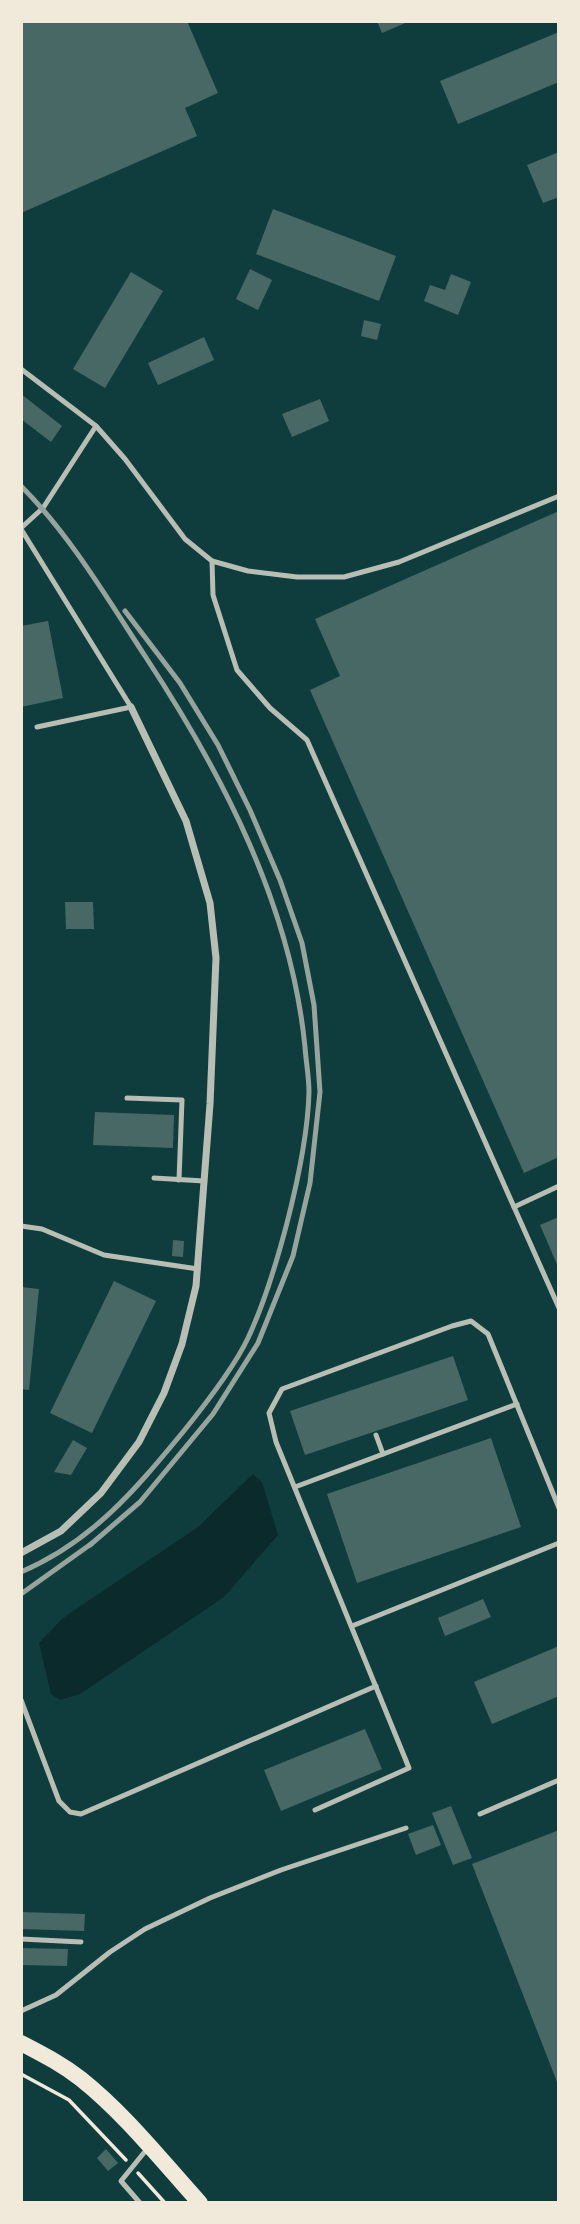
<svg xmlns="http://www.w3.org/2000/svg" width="580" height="2224" font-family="'PT Sans Narrow',sans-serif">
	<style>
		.water { fill: #0a2a2b }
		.building { fill: #486865 }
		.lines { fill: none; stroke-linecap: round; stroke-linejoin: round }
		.path { stroke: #f1e9da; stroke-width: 3.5 }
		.service { stroke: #b8beb3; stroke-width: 5 }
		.minor { stroke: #b8beb3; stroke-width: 7 }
		.primary { stroke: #f1e9da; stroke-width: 16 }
		.rail { stroke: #97a49c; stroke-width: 5 }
	</style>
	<rect width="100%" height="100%" fill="#0f3d3e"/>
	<path class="water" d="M253 1474 262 1482 278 1535 224 1597 80 1694 60 1700 51 1694 39 1643 63 1618 198 1527Z"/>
	<g class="building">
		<path d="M21 21H187L218 93 185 108 197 136 21 213Z"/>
		<path d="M377 21H410L382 33Z"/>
		<path d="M559 32V82L458 124 440 81Z"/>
		<path d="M559 152V197L543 203 527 165Z"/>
		<path d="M273 209 396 256 379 301 256 254Z"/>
		<path d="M250 269 272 280 258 310 236 299Z"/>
		<path d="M131 272 163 291 105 388 73 369Z"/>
		<path d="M451 274 471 282 458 315 424 301 430 285 445 290Z"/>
		<path d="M364 320 381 324 377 340 361 336Z"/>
		<path d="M204 337 214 360 158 385 148 363Z"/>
		<path d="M21 394 62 426 51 442 21 419Z"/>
		<path d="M320 399 329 421 292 437 282 414Z"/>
		<path d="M559 511V1157L524 1173 310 690 340 676 315 619Z"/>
		<path d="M48 621 63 698 21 707V626Z"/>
		<path d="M65 902H93L94 929H66Z"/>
		<path d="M95 1112 174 1115 173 1148 93 1145Z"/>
		<path d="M559 1217V1269L540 1225Z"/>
		<path d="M173 1240 184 1241 183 1257 172 1256Z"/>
		<path d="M114 1281 156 1301 92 1433 50 1413Z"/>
		<path d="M21 1287 39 1289 29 1390 21 1389Z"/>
		<path d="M453 1356 468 1400 305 1455 290 1411Z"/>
		<path d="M491 1438 521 1527 357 1583 327 1494Z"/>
		<path d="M73 1440 87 1448 71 1475 54 1472Z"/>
		<path d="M483 1599 491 1617 445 1636 438 1618Z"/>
		<path d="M559 1646V1696L492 1724 474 1682Z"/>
		<path d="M365 1729 382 1769 281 1811 264 1770Z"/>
		<path d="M451 1806 472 1858 453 1865 432 1813Z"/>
		<path d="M433 1825 441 1845 416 1855 408 1834Z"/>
		<path d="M559 1830V2087L472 1864Z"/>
		<path d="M21 1912 85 1914 84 1931 21 1929Z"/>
		<path d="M21 1948 68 1949 67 1966 21 1965Z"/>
		<path d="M106 2149 118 2163 108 2171 97 2158Z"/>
	</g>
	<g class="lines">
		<g class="path">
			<path d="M21 2074 69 2100 126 2160"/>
			<path d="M138 2173 165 2203"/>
		</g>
		<g class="service">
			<path d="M21 369 96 426 125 459 185 539 212 561 248 571 297 577H344L399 562 559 496"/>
			<path d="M21 528 43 508 96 426"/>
			<path d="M21 529 131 707 37 727"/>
			<path d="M212 561 213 595 237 670 270 708 307 740 514 1207 559 1186"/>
			<path d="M127 1098 182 1100 179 1180"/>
			<path d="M154 1178 204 1181"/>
			<path d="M514 1207 559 1308"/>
			<path d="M21 1226 42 1229 104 1255 198 1269"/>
			<path d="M376 1435 383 1454"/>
			<path d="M295 1487 517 1404"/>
			<path d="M352 1626 559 1543"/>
			<path d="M21 1700 59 1801 70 1812 81 1814 376 1686"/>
			<path d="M315 1810 409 1768 276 1442 269 1413 282 1389 452 1326 471 1321 488 1334 559 1508"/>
			<path d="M480 1814 559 1780"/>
			<path d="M21 1939 81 1942"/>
			<path d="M21 2011 56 1995 110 1952 145 1929 210 1898 281 1870 406 1828"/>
			<path d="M140 2203 121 2181 147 2149"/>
		</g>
		<path class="minor" d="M21 1553 61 1531 101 1493 139 1442 164 1393 182 1344 196 1286 210 1104 216 958 210 903 186 821 131 707"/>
		<path class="primary" d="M21 2043C42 2054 62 2064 81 2079 125 2114 162 2161 200 2203"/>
		<g class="rail">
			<path d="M21 486C70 535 107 598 145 656 222 773 291 905 305 1047 306 1062 309 1077 309 1092 308 1132 297 1184 287 1223 277 1261 265 1302 248 1338 234 1368 204 1406 183 1432 135 1490 93 1541 21 1572"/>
			<path d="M90 1545 140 1502 213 1414 258 1343 293 1256 310 1183 320 1092 314 1005 302 943 280 880 250 810 218 745 180 683 125 611"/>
			<path d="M21 1594 91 1544"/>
		</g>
	</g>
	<rect width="580" height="2224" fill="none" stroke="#f1e9da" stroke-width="46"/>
</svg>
